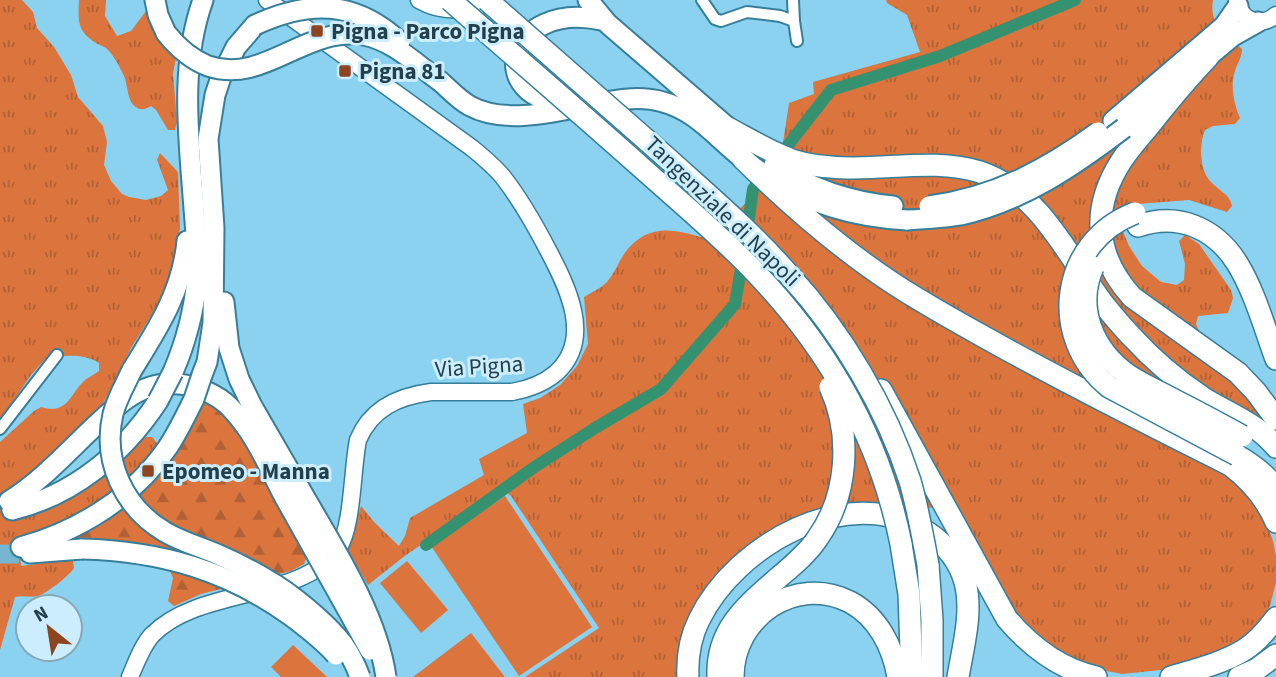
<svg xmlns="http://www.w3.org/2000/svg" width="1276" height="677" font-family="'Source Sans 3',sans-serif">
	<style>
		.grass { fill: url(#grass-tufts) }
		.forest { fill: url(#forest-firs) }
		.garden { fill: #db743d }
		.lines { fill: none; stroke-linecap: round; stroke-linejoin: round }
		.canal { stroke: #359271; stroke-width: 12 }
		.trunk-tunnel { stroke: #75b5cf; stroke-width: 19; stroke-dasharray: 19 10; stroke-linecap: butt }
		.minor-casing { stroke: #367e9a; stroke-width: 14 }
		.secondary-casing { stroke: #367e9a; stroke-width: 19 }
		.trunk-casing { stroke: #367e9a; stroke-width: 23 }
		.motorway-casing { stroke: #367e9a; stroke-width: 24 }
		.minor { stroke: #fff; stroke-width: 10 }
		.secondary { stroke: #fff; stroke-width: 16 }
		.trunk { stroke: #fff; stroke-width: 19 }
		.motorway { stroke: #fff; stroke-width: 21 }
		.trunk-bridge-casing { stroke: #367e9a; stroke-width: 23; stroke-linecap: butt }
		.motorway-bridge-casing { stroke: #367e9a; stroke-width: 24; stroke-linecap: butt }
		.trunk-bridge { stroke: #fff; stroke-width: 19 }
		.motorway-bridge { stroke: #fff; stroke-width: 21 }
		.poi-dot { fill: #8c4520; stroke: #cbedfd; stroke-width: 2.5 }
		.labels { text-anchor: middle; stroke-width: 6; stroke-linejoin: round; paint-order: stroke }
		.poi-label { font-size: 23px; font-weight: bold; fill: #22404c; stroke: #cbedfd; text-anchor: start }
		.street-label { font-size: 23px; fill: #22404c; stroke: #cbedfd }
	</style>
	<defs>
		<pattern id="grass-tufts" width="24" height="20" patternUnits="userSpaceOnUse" patternTransform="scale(1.75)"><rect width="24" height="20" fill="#db743d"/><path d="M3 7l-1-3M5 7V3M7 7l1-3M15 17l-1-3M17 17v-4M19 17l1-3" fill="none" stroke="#b16135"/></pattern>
		<pattern id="forest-firs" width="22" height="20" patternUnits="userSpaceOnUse" patternTransform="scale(1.75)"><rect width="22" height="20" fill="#db743d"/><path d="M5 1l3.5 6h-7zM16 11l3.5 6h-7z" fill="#b16135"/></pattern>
	</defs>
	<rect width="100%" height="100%" fill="#8ad2f0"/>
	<g class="grass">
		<path d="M0 0H22L33 12 37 28 54 47 71 75 78 97 103 126 107 142 104 165 111 181 122 194 129 197 146 200 161 196 168 190 157 160 160 153 178 172 180 228 173 269 156 308 131 348 99 412 7 498 56 503 91 485 144 437H152L157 443 153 453 113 493 93 508 46 532 19 539 21 566 65 560 73 561 74 568C70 575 46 594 38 596 31 598 22 595 15 597L0 650V442L34 411 41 407C68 415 69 395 85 380 89 377 95 374 99 371V363C85 353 63 356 47 357L31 375 0 420Z"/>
		<path d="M79 0H106L105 16 117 36 131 31 146 11 176 58 173 73 177 122 175 130H168L156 110 151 106C146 109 141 111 136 107 127 102 128 85 124 76 120 68 114 55 106 48 105 47 97 44 96 43 77 31 78 21 79 0Z"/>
		<path d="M886 0H1213C1209 26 1225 33 1242 49 1242 58 1237 63 1235 71 1230 86 1234 104 1240 118L1235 124 1213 126 1205 130C1199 144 1199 170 1211 182 1219 191 1230 194 1232 206L1227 212 1189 200 1138 204 1116 215 1129 246 1142 266 1161 282 1177 285 1184 280 1185 264 1179 241 1185 235 1199 244 1231 290 1233 298 1228 313 1198 316 1196 324 1199 331 1197 353C1222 371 1248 389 1261 419L1213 466 1230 475 1262 510 1273 541 1276 556V582L1270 606 1249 637 1219 655 1170 669 1122 674 1076 665 1017 620 989 571 966 522 937 508 872 506 824 511 726 573 684 677H525L599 628 511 496 502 490 406 555 368 585 347 549 361 506 375 523 399 546 405 536 410 518 484 475 479 459 527 433 523 404 540 398 560 385 577 366 588 344 584 297C591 293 601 288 607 282 614 274 618 263 624 254 648 222 674 229 707 239L760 190 783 143 789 103 814 94 813 82 920 52 907 15 887 3Z"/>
	</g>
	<path class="forest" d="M205 401C220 406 228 417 237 429L307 548V556L304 564 291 571 201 594 174 606 168 601 173 578 160 548 155 545 127 542H70L113 513 162 469Z"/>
	<g class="garden">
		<path d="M505 496 592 627 519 676 431 546Z"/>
		<path d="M407 561 448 610 421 633 380 583Z"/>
		<path d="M471 633 505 677H413Z"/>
		<path d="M293 645 327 677H281L271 667Z"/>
	</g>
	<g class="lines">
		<g class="canal">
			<path d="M778 158 831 90 940 56 1075 0"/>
			<path d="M747 232 753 189 765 175"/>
			<path d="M426 545 533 468 595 428 661 389 735 304 743 257"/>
		</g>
		<path class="trunk-tunnel" d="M0 554H22"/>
		<defs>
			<g id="minor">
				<path d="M702 0 715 19 721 21 747 12 780 16 794 21 797 41"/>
				<path d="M793 0 794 21"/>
				<path d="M0 429 57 355"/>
			</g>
			<g id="secondary">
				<path d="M419 0C443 14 471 11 495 0"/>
				<path d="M1237 0C1240 21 1260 28 1276 15"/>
				<path d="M130 677C136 663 142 646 152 635 200 586 300 602 338 549 353 527 352 469 358 440 371 408 399 396 431 392H512C529 389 543 384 556 373 594 339 567 286 548 250 535 225 521 200 503 177 494 166 483 157 472 148L267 0"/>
			</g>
			<g id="trunk">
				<path d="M155 0 158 15 166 33"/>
				<path d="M588 0 608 24 740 138"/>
				<path d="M1197 66 1233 36 1258 22"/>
				<path d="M441 82C450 90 459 100 470 106 507 126 561 110 600 103 621 99 642 96 663 102 695 110 716 137 741 157 788 197 845 217 907 220"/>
				<path d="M570 104C481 100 508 0 601 20"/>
				<path d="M1113 121 1224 26 1238 6"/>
				<path d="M1124 128 1172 88"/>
				<path d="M774 165C811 189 850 202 893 206"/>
				<path d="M224 302 229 348 239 379 252 406 300 489"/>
				<path d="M132 370C158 328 182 292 187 241"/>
				<path d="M173 372C186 342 194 311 197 279 198 256 196 232 194 209 189 139 179 67 203 0"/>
				<path d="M202 375 207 362 213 323 214 228 208 139 215 95 221 77 236 47 255 25"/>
				<path d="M9 501C42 481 69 450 97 424 112 410 130 393 150 387 164 382 183 383 197 388 213 393 226 401 236 414 257 438 270 470 285 498"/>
				<path d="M12 510C74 495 124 453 158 401"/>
				<path d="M21 547C79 531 134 497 168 447 178 432 186 415 194 399"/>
				<path d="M30 553 82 549"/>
			</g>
			<g id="motorway">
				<path d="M1208 57C1187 79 1168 102 1149 126 1140 137 1130 148 1122 160 1091 207 1094 255 1132 297L1238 373 1256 392 1276 419"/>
				<path d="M728 128C747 138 765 149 785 157 799 164 816 166 831 167 881 172 932 157 980 172 1041 192 1069 259 1105 306 1114 317 1123 328 1133 338 1153 360 1177 380 1202 397 1227 413 1257 423 1276 447"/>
				<path d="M743 159C790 205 839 248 894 284 926 305 961 324 995 343 1072 386 1150 425 1230 465 1251 481 1266 498 1276 522"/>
				<path d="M1138 226C1178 212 1215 228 1237 263 1254 290 1265 329 1276 359"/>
				<path d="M881 390 1007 619C1031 647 1059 669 1096 677"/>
				<path d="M1241 458C1254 466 1268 476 1276 489"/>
				<path d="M901 544 909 594 912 677"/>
				<path d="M928 565 932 620V677"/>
				<path d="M688 677C687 657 690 638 699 620 735 545 849 480 927 532 945 544 959 560 965 582 973 612 963 647 958 677"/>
				<path d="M718 677C716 630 746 606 778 578"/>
				<path d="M733 677C733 617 795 574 850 602 878 617 893 647 898 677"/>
				<path d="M1171 677C1195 670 1223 663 1244 650 1257 642 1267 630 1276 618"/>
				<path d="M1239 677 1257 669 1276 655"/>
			</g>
		</defs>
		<use href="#minor" class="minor-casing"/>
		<use href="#secondary" class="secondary-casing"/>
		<use href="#trunk" class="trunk-casing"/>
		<use href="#motorway" class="motorway-casing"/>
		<use href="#minor" class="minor"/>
		<use href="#secondary" class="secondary"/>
		<use href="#trunk" class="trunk"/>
		<use href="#motorway" class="motorway"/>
		<defs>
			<g id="trunk-bridge">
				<path d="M255 25C309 0 355 0 400 42"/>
				<path d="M166 33C178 48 190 59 208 66 264 85 304 26 363 35 393 40 417 65 441 82"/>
				<path d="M929 206C993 198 1046 170 1098 132"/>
				<path d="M907 220C925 219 943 218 961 215 1023 201 1074 166 1124 128"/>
				<path d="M132 370C125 385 117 398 113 414 102 461 124 508 165 532 182 542 201 547 219 555 235 562 251 570 266 579 290 592 327 623 343 644 350 654 356 666 360 677"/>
				<path d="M194 399 202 375"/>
				<path d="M158 401 173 372"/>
				<path d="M300 489C332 545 377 613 386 677"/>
				<path d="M285 498 370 650"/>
				<path d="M82 549C160 551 227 570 291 616 307 628 323 640 336 655"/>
			</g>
			<g id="motorway-bridge">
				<path d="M450 0C514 56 578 111 642 168 680 202 720 235 755 272 829 349 880 439 901 544"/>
				<path d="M487 0C547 52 607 105 667 158 709 196 753 233 790 276 842 333 886 407 910 481 918 509 923 537 928 565"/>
				<path d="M1135 213C1060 242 1048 337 1109 387L1237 455"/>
				<path d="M1093 267C1075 308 1093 350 1128 375 1143 385 1160 392 1176 401 1198 412 1220 424 1242 436"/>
				<path d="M778 578C792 566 807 554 817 539 848 496 852 435 830 387"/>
			</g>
		</defs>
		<use href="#trunk-bridge" class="trunk-bridge-casing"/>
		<use href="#motorway-bridge" class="motorway-bridge-casing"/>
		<use href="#trunk-bridge" class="trunk-bridge"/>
		<use href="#motorway-bridge" class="motorway-bridge"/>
	</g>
	<g class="poi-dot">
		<rect x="310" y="24" width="14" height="14" rx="3.5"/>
		<rect x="338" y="64" width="14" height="14" rx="3.5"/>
		<rect x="141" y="464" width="14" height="14" rx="3.5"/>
	</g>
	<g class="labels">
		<g class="poi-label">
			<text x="331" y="39">Pigna - Parco Pigna</text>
			<text x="359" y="79">Pigna 81</text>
			<text x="162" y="479">Epomeo - Manna</text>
		</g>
		<g class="street-label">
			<text transform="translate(723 211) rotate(44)" y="8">Tangenziale di Napoli</text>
			<text transform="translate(479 366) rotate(-4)" y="8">Via Pigna</text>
		</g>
	</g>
	<g transform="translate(49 628) rotate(330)"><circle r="33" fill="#cbedfd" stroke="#87a8b6" stroke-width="2"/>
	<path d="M0-5L12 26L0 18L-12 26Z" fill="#8c4520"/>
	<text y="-10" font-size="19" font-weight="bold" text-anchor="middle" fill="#22404c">N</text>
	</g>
</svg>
